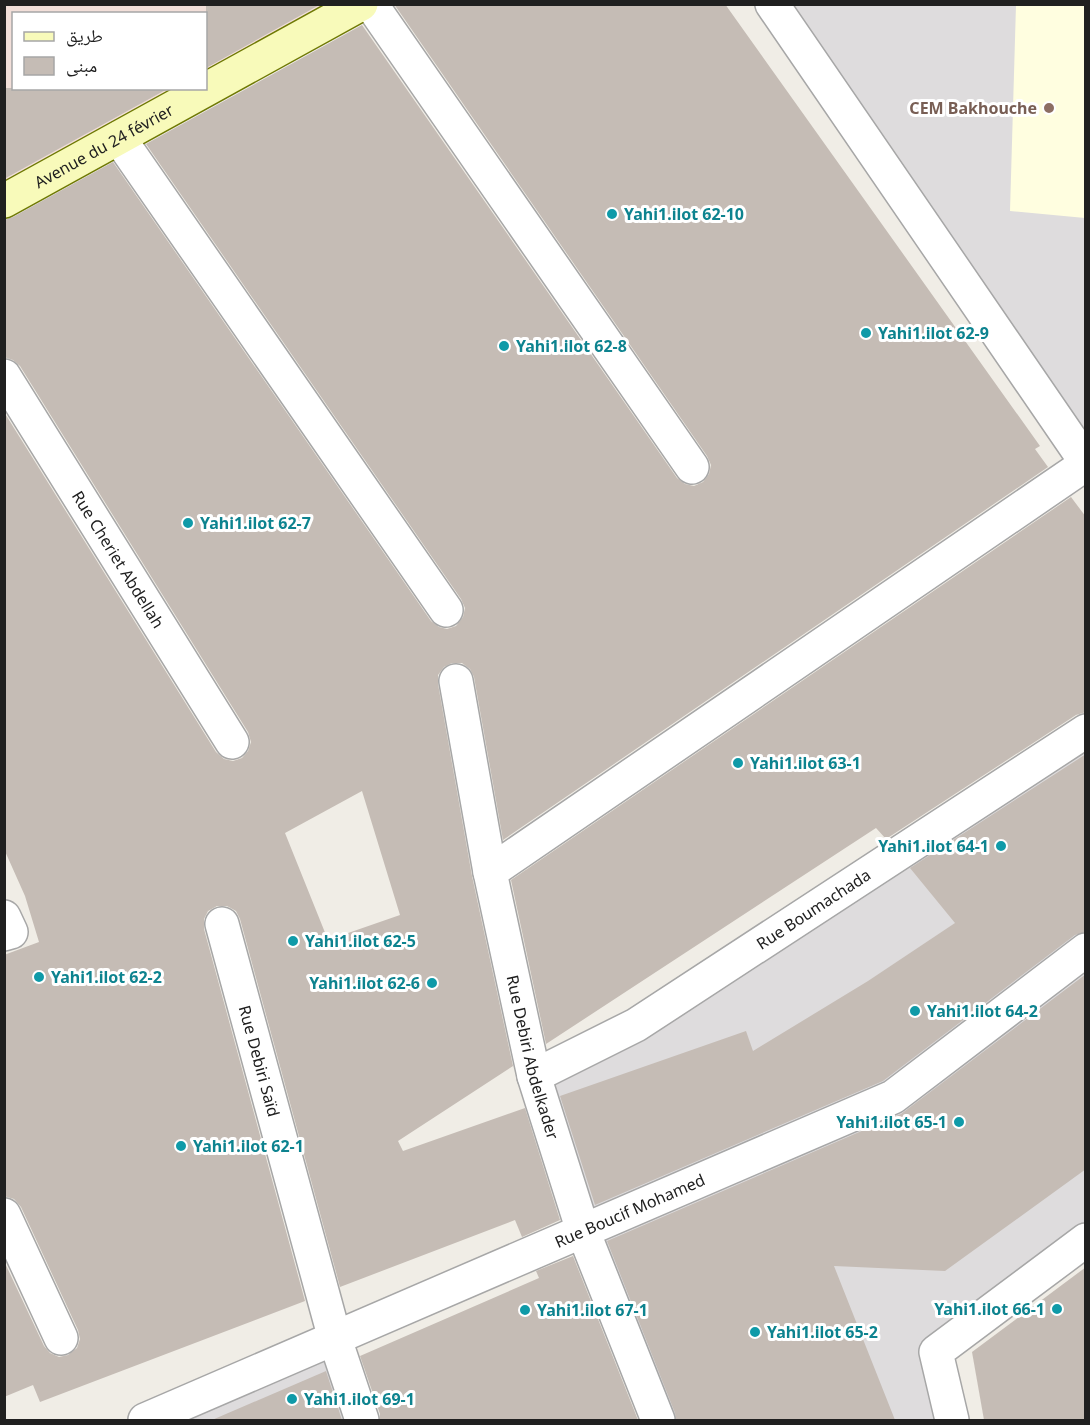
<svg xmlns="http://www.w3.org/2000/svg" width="1090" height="1425" font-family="'Noto Sans','Noto Naskh Arabic',sans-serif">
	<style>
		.residential { fill: #dedcdd }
		.education { fill: #fffee0 }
		.military { fill: #f2dfd9; fill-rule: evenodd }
		.building { fill: #c5bcb5; fill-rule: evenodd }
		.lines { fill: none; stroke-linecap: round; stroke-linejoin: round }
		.street-casing { stroke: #a7a7a7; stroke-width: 36 }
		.secondary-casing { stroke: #6f7904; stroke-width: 36 }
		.street { stroke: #fff; stroke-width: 33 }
		.secondary { stroke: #f8faba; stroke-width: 33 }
		.education-dot { fill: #8d6e63; stroke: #fff; stroke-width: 2 }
		.culture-dot { fill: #0f9aa8; stroke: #fff; stroke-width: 2 }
		.labels { text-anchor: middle; stroke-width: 6; stroke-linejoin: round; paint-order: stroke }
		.education-label { font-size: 16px; font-weight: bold; fill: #785e54; stroke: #fff; text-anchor: end }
		.street-label { font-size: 16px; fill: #202020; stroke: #fff }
		.culture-label { font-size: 16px; font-weight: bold; fill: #0d838f; stroke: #fff; text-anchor: start }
	</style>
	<rect width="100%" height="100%" fill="#f0ede6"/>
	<g class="residential">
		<path d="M791 5H1085V436Z"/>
		<path d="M1085 748V931L887 1084 591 1211 552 1081Z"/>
		<path d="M1085 968V1222L936 1334V1420H673L601 1239 899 1111Z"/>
		<path d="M326 1359 347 1420H184Z"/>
	</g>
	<path class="education" d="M1016 5H1085V218L1010 211Z"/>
	<path class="military" d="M5 5H361L5 201ZM14 14H206V88H14Z"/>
	<g class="building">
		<path d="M206 4H321L206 68Z"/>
		<path d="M394 4H725L1040 446 1035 449 1048 467 503 840 474 677 470 669 462 663H452L444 667 438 675V684L472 876 513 1066 398 1141 403 1151 525 1108 560 1220 522 1237 515 1220 340 1287 240 919 236 911 227 906H217L208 911 204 919V929L305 1301 40 1402 33 1385 4 1397V1261L44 1346 50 1353 59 1357 68 1355 77 1348 80 1339 78 1330 21 1207 14 1199 4 1196V955L39 942 25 896 4 849V412L216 752 224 759 233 761 242 758 248 751 251 742 248 732 20 366 13 360 4 357V220L13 217 113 162 431 621 439 627 447 629 456 626 463 617 465 608 461 599 146 144 362 25 677 478 685 484 694 486 703 482 709 474 711 465 707 456ZM362 791 400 915 328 940 285 833Z"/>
		<path d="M4 88H169L4 179Z"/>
		<path d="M1071 497 1086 517V712L1076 715 886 839 876 828 546 1044 511 880Z"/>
		<path d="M1086 754V932L1075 935 883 1081 595 1205 560 1096 746 1031 753 1051 868 981 955 923 910 868Z"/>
		<path d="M1086 974V1169L945 1271 834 1266 895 1420H676L675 1413 607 1241 901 1114Z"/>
		<path d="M573 1256 638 1420H380V1414L360 1356 539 1278 536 1271Z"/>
		<path d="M1086 1267V1420H984L972 1352Z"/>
		<path d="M326 1371 342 1420H212Z"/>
	</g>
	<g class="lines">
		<defs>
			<g id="street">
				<path d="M371 4 692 467"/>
				<path d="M772 4 1086 462"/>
				<path d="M119 138 446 610"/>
				<path id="s1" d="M4 376 232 742"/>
				<path id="s2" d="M456 681 490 872 534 1076 583 1231 658 1420"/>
				<path d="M490 872 1086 464"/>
				<path d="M4 917 11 932 4 934"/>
				<path id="s3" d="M222 924 335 1339 362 1420"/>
				<path id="s4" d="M534 1076 636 1025 1086 731"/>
				<path d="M4 1215 61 1338"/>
				<path id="s5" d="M145 1420 893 1097 1086 950"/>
				<path d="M952 1420 936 1352 1086 1240"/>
			</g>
			<g id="secondary">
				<path id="s6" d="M4 201 361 4"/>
			</g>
		</defs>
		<use href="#street" class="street-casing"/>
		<use href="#secondary" class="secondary-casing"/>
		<use href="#street" class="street"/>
		<use href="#secondary" class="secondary"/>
	</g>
	<circle class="education-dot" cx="1049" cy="108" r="6"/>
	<g class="culture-dot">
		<circle cx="612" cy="214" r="6"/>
		<circle cx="866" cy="333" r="6"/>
		<circle cx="504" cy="346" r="6"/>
		<circle cx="188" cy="523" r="6"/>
		<circle cx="738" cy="763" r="6"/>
		<circle cx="1001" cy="846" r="6"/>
		<circle cx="293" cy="941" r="6"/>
		<circle cx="39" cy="977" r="6"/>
		<circle cx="432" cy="983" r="6"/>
		<circle cx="915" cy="1011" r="6"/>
		<circle cx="959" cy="1122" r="6"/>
		<circle cx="181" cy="1146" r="6"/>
		<circle cx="1057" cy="1309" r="6"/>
		<circle cx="525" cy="1310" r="6"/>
		<circle cx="755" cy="1332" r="6"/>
		<circle cx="292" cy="1399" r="6"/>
	</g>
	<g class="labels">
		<g class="education-label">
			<text x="1037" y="114">CEM Bakhouche</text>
		</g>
		<g class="street-label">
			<text dy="6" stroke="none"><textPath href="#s6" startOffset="114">Avenue du 24 février</textPath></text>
			<text dy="6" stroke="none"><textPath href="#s1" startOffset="216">Rue Cheriet Abdellah</textPath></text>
			<text dy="6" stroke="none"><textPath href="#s4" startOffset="326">Rue Boumachada</textPath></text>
			<text dy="6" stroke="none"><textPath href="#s2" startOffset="384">Rue Debiri Abdelkader</textPath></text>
			<text dy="6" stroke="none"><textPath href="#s3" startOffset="142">Rue Debiri Saïd</textPath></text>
			<text dy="6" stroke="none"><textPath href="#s5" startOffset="528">Rue Boucif Mohamed</textPath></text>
		</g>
		<g class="culture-label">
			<text x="624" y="220">Yahi1.ilot 62-10</text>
			<text x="878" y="339">Yahi1.ilot 62-9</text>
			<text x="516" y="352">Yahi1.ilot 62-8</text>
			<text x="200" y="529">Yahi1.ilot 62-7</text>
			<text x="750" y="769">Yahi1.ilot 63-1</text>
			<text x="989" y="852" text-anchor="end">Yahi1.ilot 64-1</text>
			<text x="305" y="947">Yahi1.ilot 62-5</text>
			<text x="51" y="983">Yahi1.ilot 62-2</text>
			<text x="420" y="989" text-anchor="end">Yahi1.ilot 62-6</text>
			<text x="927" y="1017">Yahi1.ilot 64-2</text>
			<text x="947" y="1128" text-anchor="end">Yahi1.ilot 65-1</text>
			<text x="193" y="1152">Yahi1.ilot 62-1</text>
			<text x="1045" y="1315" text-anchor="end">Yahi1.ilot 66-1</text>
			<text x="537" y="1316">Yahi1.ilot 67-1</text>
			<text x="767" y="1338">Yahi1.ilot 65-2</text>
			<text x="304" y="1405">Yahi1.ilot 69-1</text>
		</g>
	</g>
	<rect width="1090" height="1425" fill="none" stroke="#202020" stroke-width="12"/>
	<rect x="12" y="12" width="195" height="78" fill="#ffffff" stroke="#a6a6a6" stroke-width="1.5"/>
	<rect x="24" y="32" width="30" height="9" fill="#f8faba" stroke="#a6a6a6" stroke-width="1.5"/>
	<text x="66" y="42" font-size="18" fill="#202020">طريق</text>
	<rect x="24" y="57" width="30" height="18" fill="#c5bcb5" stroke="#a6a6a6" stroke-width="1.5"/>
	<text x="66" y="72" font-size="18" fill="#202020">مبنى</text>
</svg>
